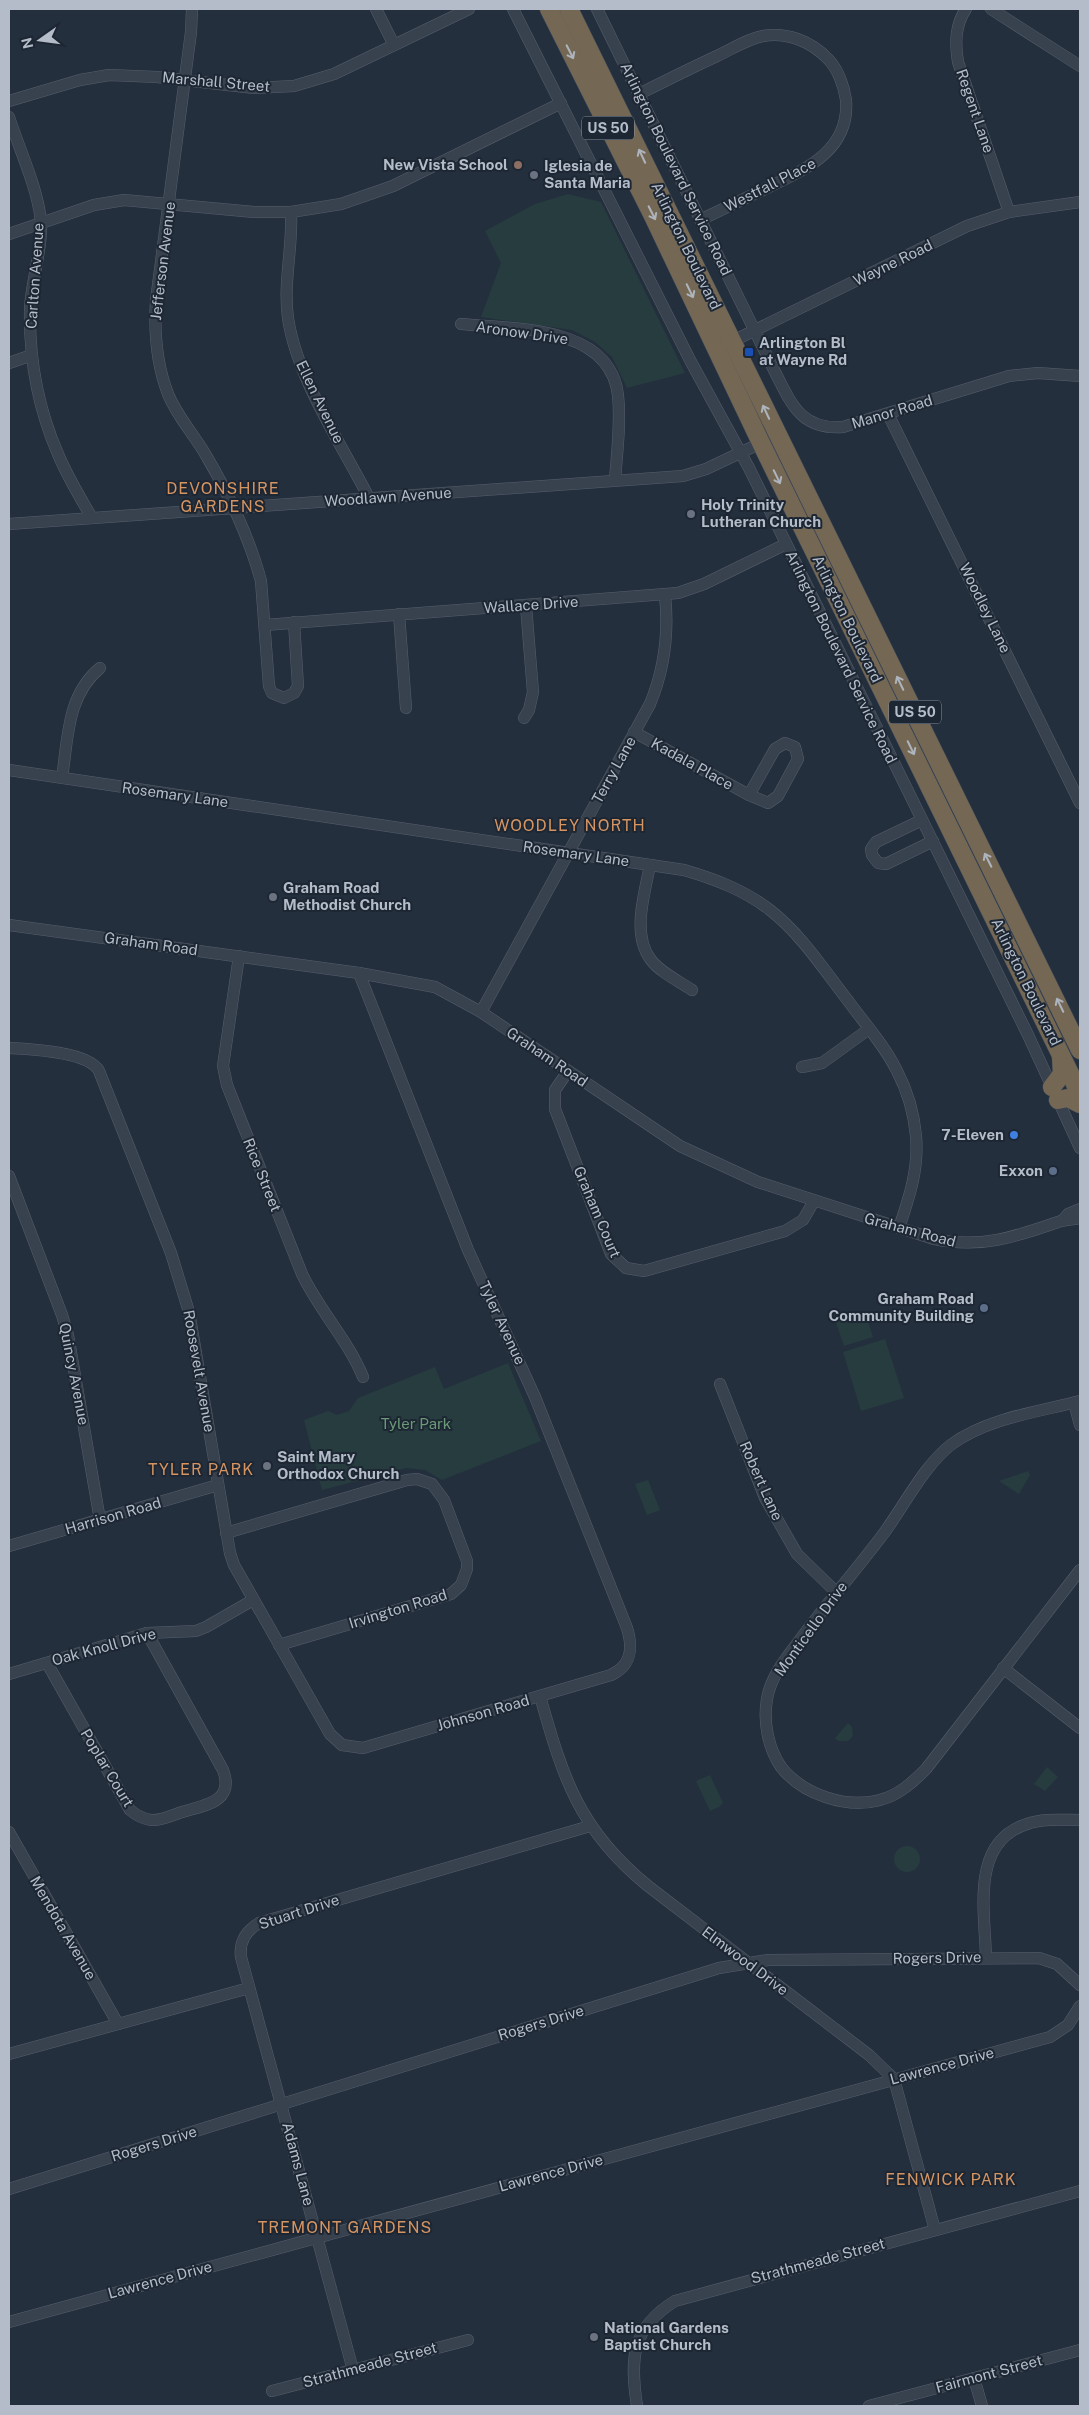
<svg xmlns="http://www.w3.org/2000/svg" width="1089" height="2415" font-family="'Public Sans',sans-serif">
	<style>
		.green { fill: #263c3f }
		.lines { fill: none; stroke-linecap: round; stroke-linejoin: round }
		.minor-casing { stroke: #565f6c; stroke-width: 12 }
		.highway-casing { stroke: #434c59; stroke-width: 19 }
		.minor { stroke: #38414e; stroke-width: 11 }
		.highway { stroke: #746855; stroke-width: 18 }
		.oneway { stroke: #aeb4bd }
		.education-dot { fill: #8d6e63; stroke: #1d2633; stroke-width: 2 }
		.worship-dot { fill: #6b7280; stroke: #1d2633; stroke-width: 2 }
		.transit-dot { fill: #1a4fb4; stroke: #1d2633; stroke-width: 2 }
		.shop-dot { fill: #3f7fe0; stroke: #1d2633; stroke-width: 2 }
		.service-dot { fill: #5c6f8a; stroke: #1d2633; stroke-width: 2 }
		.labels { text-anchor: middle; stroke-width: 4; stroke-linejoin: round; paint-order: stroke }
		.shield { fill: #1d2633; stroke: #878f9c; stroke-width: 1 }
		.shield-label { font-size: 14px; font-weight: bold; fill: #b4bcc9 }
		.street-label { font-size: 15px; fill: #b4bcc9; stroke: #1d2633 }
		.poi-label { font-size: 15px; font-weight: bold; fill: #b4bcc9; stroke: #1d2633; text-anchor: start }
		.park-label { font-size: 15px; fill: #6b9a76; stroke: #1d2633 }
		.neighbourhood-label { font-size: 16px; letter-spacing: 1px; fill: #d59563; stroke: #1d2633 }
	</style>
	<rect width="100%" height="100%" fill="#242f3e"/>
	<g class="green">
		<path d="M568 194 601 202 685 373 627 388 612 357 595 342 572 330 481 317 501 263 485 231 535 204Z"/>
		<path d="M866 1315 873 1337 844 1346 835 1320 846 1316 848 1321Z"/>
		<path d="M885 1339 904 1398 861 1411 843 1352Z"/>
		<path d="M508 1363 541 1441 442 1480 425 1470 406 1468 322 1490 304 1420 328 1411 337 1415 349 1411 358 1398 435 1367 444 1389Z"/>
		<path d="M1028 1471 1030 1475 1019 1494 999 1481Z"/>
		<path d="M648 1480 660 1510 647 1515 635 1484Z"/>
		<path d="M848 1723 852 1727 853 1736 848 1741H838L835 1738Z"/>
		<path d="M1047 1767 1058 1777 1045 1791 1034 1784Z"/>
		<path d="M710 1775 723 1803 719 1807 710 1811 696 1781Z"/>
		<circle cx="907" cy="1859" r="13"/>
	</g>
	<g class="lines">
		<defs>
			<g id="minor">
				<path d="M192 9 191 32 156 300C154 332 156 363 168 394 177 416 192 432 204 452 227 490 250 539 261 581L269 686 272 693 284 698 294 693 298 686 294 622"/>
				<path d="M376 9 394 45"/>
				<path d="M513 9 691 362 749 468 1028 1035 1080 1148"/>
				<path d="M597 9 774 370C791 403 800 430 843 427L1009 376 1038 373 1080 376"/>
				<path d="M966 9C955 25 955 43 958 62L1009 212"/>
				<path d="M991 9 1080 66"/>
				<path d="M639 94C665 81 691 68 717 56 732 49 747 39 763 36 787 32 811 41 828 59 838 69 844 86 846 100 850 150 806 169 769 187 746 198 723 209 700 220"/>
				<path d="M9 101 80 80 109 75 157 77 254 88 294 86 334 74 469 9"/>
				<path d="M9 117C19 149 38 188 41 222 43 247 31 282 30 309 29 359 38 408 58 454 67 476 80 497 92 518"/>
				<path d="M291 212C293 247 283 282 288 318 297 379 341 443 369 498"/>
				<path d="M9 234 94 205 124 200 254 212H291L341 204 393 186 561 103"/>
				<path d="M461 324C514 329 610 325 618 395 621 423 617 452 615 480"/>
				<path d="M727 340 733 341 967 226 1009 212 1080 202"/>
				<path d="M9 363 32 355"/>
				<path d="M888 414 1080 803"/>
				<path d="M9 524 683 476 706 469 761 443"/>
				<path d="M399 614 406 708"/>
				<path d="M265 625 678 593 704 584 786 544"/>
				<path d="M524 718 529 710 533 692 526 606"/>
				<path d="M634 732 749 795"/>
				<path d="M785 743 795 747 798 759 778 796 768 803 749 795 775 749Z"/>
				<path d="M9 770 684 870C715 879 744 890 770 910 802 935 824 970 849 1002 865 1024 885 1046 897 1071 907 1090 914 1114 916 1136 919 1169 909 1198 899 1228"/>
				<path d="M62 778C68 738 67 695 100 668"/>
				<path d="M922 820 876 842 871 849 872 855 878 863 886 864 933 841"/>
				<path d="M650 865C645 893 631 934 651 960 661 973 679 981 692 990"/>
				<path d="M9 925 359 973 435 987 481 1012 680 1146 758 1182 934 1239C980 1249 1015 1237 1058 1222 1065 1219 1073 1220 1080 1218"/>
				<path d="M239 956 223 1066 227 1085 302 1274C319 1310 348 1340 363 1377"/>
				<path d="M481 1012 650 704C665 668 669 633 665 595"/>
				<path d="M9 1048C30 1049 89 1052 99 1071L171 1253 189 1312 230 1553 234 1565 330 1734 342 1745 363 1748 611 1675C632 1665 633 1648 627 1628L535 1397 468 1250 359 973"/>
				<path d="M802 1067 822 1063 869 1029"/>
				<path d="M568 1071 555 1090V1109L611 1254 626 1268 644 1271 785 1231 803 1220 814 1201"/>
				<path d="M9 1176 62 1315 68 1335 100 1520"/>
				<path d="M1063 1220 1068 1214 1080 1209"/>
				<path d="M720 1384 765 1498 797 1554 836 1592"/>
				<path d="M1080 1401C1038 1412 988 1418 952 1444 925 1464 904 1506 884 1533 857 1569 828 1602 802 1637 788 1656 771 1675 767 1699 763 1721 768 1748 781 1767 803 1795 847 1809 880 1800 899 1795 913 1782 926 1769L1080 1570"/>
				<path d="M1074 1403 1080 1425"/>
				<path d="M226 1533 407 1480 417 1479 432 1484 444 1500 467 1561V1569L461 1585 451 1594 279 1645"/>
				<path d="M9 1546 218 1485"/>
				<path d="M47 1663 130 1810C136 1815 144 1819 151 1820 161 1821 172 1815 182 1812 205 1805 235 1802 223 1770L147 1633"/>
				<path d="M1003 1668 1080 1728"/>
				<path d="M9 1674 147 1633 196 1631 206 1627 253 1600"/>
				<path d="M540 1696C563 1778 579 1830 648 1886L869 2055 894 2079 935 2230"/>
				<path d="M9 1832 118 2024"/>
				<path d="M986 1958C985 1911 970 1842 1027 1824 1044 1818 1063 1820 1080 1820"/>
				<path d="M9 2054 249 1988"/>
				<path d="M9 2189 719 1968 768 1960 1039 1958 1057 1964 1080 1985"/>
				<path d="M9 2322 1050 2037 1068 2025 1080 2006"/>
				<path d="M353 2370 241 1957C239 1941 246 1931 259 1923L590 1826"/>
				<path d="M974 2378 982 2406"/>
				<path d="M272 2391 468 2340"/>
				<path d="M637 2406C630 2359 631 2328 675 2301L1080 2191"/>
				<path d="M869 2406 1080 2350"/>
			</g>
			<g id="highway">
				<path d="M549 9 653 216 761 443 1080 1094"/>
				<path d="M569 9 1080 1050"/>
				<path d="M1052 1087 1062 1074 1061 1056"/>
				<path d="M1058 1100 1068 1098 1080 1104"/>
			</g>
		</defs>
		<use href="#minor" class="minor-casing"/>
		<use href="#highway" class="highway-casing"/>
		<use href="#minor" class="minor"/>
		<use href="#highway" class="highway"/>
	</g>
	<defs><path id="oneway-shaft" d="M-6 0H5M1.5-3L5.5 0L1.5 3" fill="none" stroke-width="1.6" stroke-linecap="round" stroke-linejoin="round" transform="scale(1.25)"/></defs>
	<g class="oneway">
		<use href="#oneway-shaft" transform="translate(570 52) rotate(63)"/>
		<use href="#oneway-shaft" transform="translate(642 156) rotate(-115)"/>
		<use href="#oneway-shaft" transform="translate(652 213) rotate(63)"/>
		<use href="#oneway-shaft" transform="translate(690 291) rotate(64)"/>
		<use href="#oneway-shaft" transform="translate(766 412) rotate(-115)"/>
		<use href="#oneway-shaft" transform="translate(777 477) rotate(64)"/>
		<use href="#oneway-shaft" transform="translate(900 683) rotate(-116)"/>
		<use href="#oneway-shaft" transform="translate(911 748) rotate(64)"/>
		<use href="#oneway-shaft" transform="translate(988 860) rotate(-117)"/>
		<use href="#oneway-shaft" transform="translate(1060 1005) rotate(-116)"/>
	</g>
	<circle class="education-dot" cx="518" cy="165" r="5"/>
	<g class="worship-dot">
		<circle cx="534" cy="175" r="5"/>
		<circle cx="691" cy="514" r="5"/>
		<circle cx="273" cy="897" r="5"/>
		<circle cx="267" cy="1466" r="5"/>
		<circle cx="594" cy="2337" r="5"/>
	</g>
	<rect class="transit-dot" x="744" y="347" width="10" height="10" rx="2.5"/>
	<circle class="shop-dot" cx="1014" cy="1135" r="5"/>
	<g class="service-dot">
		<circle cx="1053" cy="1171" r="5"/>
		<circle cx="984" cy="1308" r="5"/>
	</g>
	<g class="labels">
		<g class="shield">
			<rect x="582" y="116.5" width="52" height="23" rx="4"/>
			<rect x="889" y="700.5" width="52" height="23" rx="4"/>
		</g>
		<g class="shield-label">
			<text x="608" y="133">US 50</text>
			<text x="915" y="717">US 50</text>
		</g>
		<g class="street-label">
			<text transform="translate(216 82) rotate(5)" y="5">Marshall Street</text>
			<text transform="translate(975 111) rotate(71)" y="5">Regent Lane</text>
			<text transform="translate(676 169) rotate(64)" y="5">Arlington Boulevard Service Road</text>
			<text transform="translate(770 185) rotate(-27)" y="5">Westfall Place</text>
			<text transform="translate(686 246) rotate(64)" y="5">Arlington Boulevard</text>
			<text transform="translate(163 261) rotate(-83)" y="5">Jefferson Avenue</text>
			<text transform="translate(893 263) rotate(-26)" y="5">Wayne Road</text>
			<text transform="translate(35 276) rotate(-86)" y="5">Carlton Avenue</text>
			<text transform="translate(522 333) rotate(8)" y="5">Aronow Drive</text>
			<text transform="translate(320 402) rotate(64)" y="5">Ellen Avenue</text>
			<text transform="translate(892 412) rotate(-17)" y="5">Manor Road</text>
			<text transform="translate(388 497) rotate(-4)" y="5">Woodlawn Avenue</text>
			<text transform="translate(531 605) rotate(-4)" y="5">Wallace Drive</text>
			<text transform="translate(985 608) rotate(64)" y="5">Woodley Lane</text>
			<text transform="translate(847 619) rotate(64)" y="5">Arlington Boulevard</text>
			<text transform="translate(841 657) rotate(64)" y="5">Arlington Boulevard Service Road</text>
			<text transform="translate(692 764) rotate(29)" y="5">Kadala Place</text>
			<text transform="translate(614 770) rotate(-61)" y="5">Terry Lane</text>
			<text transform="translate(175 795) rotate(8)" y="5">Rosemary Lane</text>
			<text transform="translate(576 854) rotate(8)" y="5">Rosemary Lane</text>
			<text transform="translate(151 944) rotate(8)" y="5">Graham Road</text>
			<text transform="translate(1026 982) rotate(64)" y="5">Arlington Boulevard</text>
			<text transform="translate(547 1057) rotate(34)" y="5">Graham Road</text>
			<text transform="translate(262 1175) rotate(68)" y="5">Rice Street</text>
			<text transform="translate(597 1212) rotate(67)" y="5">Graham Court</text>
			<text transform="translate(910 1230) rotate(15)" y="5">Graham Road</text>
			<text transform="translate(502 1323) rotate(65)" y="5">Tyler Avenue</text>
			<text transform="translate(199 1371) rotate(80)" y="5">Roosevelt Avenue</text>
			<text transform="translate(74 1374) rotate(79)" y="5">Quincy Avenue</text>
			<text transform="translate(761 1481) rotate(66)" y="5">Robert Lane</text>
			<text transform="translate(113 1516) rotate(-16)" y="5">Harrison Road</text>
			<text transform="translate(398 1609) rotate(-17)" y="5">Irvington Road</text>
			<text transform="translate(811 1629) rotate(-54)" y="5">Monticello Drive</text>
			<text transform="translate(104 1647) rotate(-15)" y="5">Oak Knoll Drive</text>
			<text transform="translate(483 1713) rotate(-16)" y="5">Johnson Road</text>
			<text transform="translate(107 1768) rotate(59)" y="5">Poplar Court</text>
			<text transform="translate(299 1912) rotate(-18)" y="5">Stuart Drive</text>
			<text transform="translate(63 1928) rotate(60)" y="5">Mendota Avenue</text>
			<text transform="translate(937 1958) rotate(-1)" y="5">Rogers Drive</text>
			<text transform="translate(745 1961) rotate(37)" y="5">Elmwood Drive</text>
			<text transform="translate(541 2023) rotate(-17)" y="5">Rogers Drive</text>
			<text transform="translate(942 2066) rotate(-15)" y="5">Lawrence Drive</text>
			<text transform="translate(154 2144) rotate(-17)" y="5">Rogers Drive</text>
			<text transform="translate(298 2164) rotate(75)" y="5">Adams Lane</text>
			<text transform="translate(551 2173) rotate(-15)" y="5">Lawrence Drive</text>
			<text transform="translate(818 2261) rotate(-15)" y="5">Strathmeade Street</text>
			<text transform="translate(160 2280) rotate(-15)" y="5">Lawrence Drive</text>
			<text transform="translate(370 2365) rotate(-15)" y="5">Strathmeade Street</text>
			<text transform="translate(989 2374) rotate(-15)" y="5">Fairmont Street</text>
		</g>
		<g class="poi-label">
			<text x="508" y="170" text-anchor="end">New Vista School</text>
			<text x="544" y="171">Iglesia de<tspan x="544" dy="17">Santa Maria</tspan></text>
			<text x="759" y="348">Arlington Bl<tspan x="759" dy="17">at Wayne Rd</tspan></text>
			<text x="701" y="510">Holy Trinity<tspan x="701" dy="17">Lutheran Church</tspan></text>
			<text x="283" y="893">Graham Road<tspan x="283" dy="17">Methodist Church</tspan></text>
			<text x="1004" y="1140" text-anchor="end">7-Eleven</text>
			<text x="1043" y="1176" text-anchor="end">Exxon</text>
			<text x="974" y="1304" text-anchor="end">Graham Road<tspan x="974" dy="17">Community Building</tspan></text>
			<text x="277" y="1462">Saint Mary<tspan x="277" dy="17">Orthodox Church</tspan></text>
			<text x="604" y="2333">National Gardens<tspan x="604" dy="17">Baptist Church</tspan></text>
		</g>
		<g class="park-label">
			<text x="416" y="1429">Tyler Park</text>
		</g>
		<g class="neighbourhood-label">
			<text x="223" y="494">DEVONSHIRE<tspan x="223" dy="18">GARDENS</tspan></text>
			<text x="570" y="831">WOODLEY NORTH</text>
			<text x="201" y="1475">TYLER PARK</text>
			<text x="951" y="2185">FENWICK PARK</text>
			<text x="345" y="2233">TREMONT GARDENS</text>
		</g>
	</g>
	<rect width="1089" height="2415" fill="none" stroke="#b4bcc9" stroke-width="20"/>
	<g transform="translate(40 40) rotate(256)" stroke="#1d2633" stroke-width="4" paint-order="stroke">
	<path d="M0-4L9 19L0 12L-9 19Z" fill="#b4bcc9"/>
	<text y="-8" font-size="14" font-weight="bold" text-anchor="middle" fill="#b4bcc9">N</text>
	</g>
</svg>
